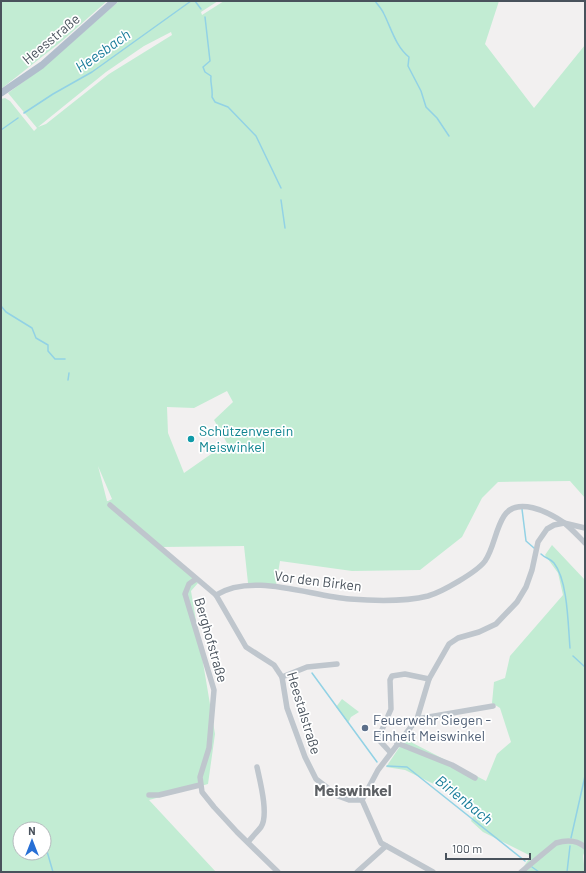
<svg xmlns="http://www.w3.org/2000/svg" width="586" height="873" font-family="Barlow,sans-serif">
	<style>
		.green { fill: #c2ecd3; fill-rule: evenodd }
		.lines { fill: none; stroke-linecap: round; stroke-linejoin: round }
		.stream { stroke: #92d2e5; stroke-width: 1.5 }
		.minor { stroke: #bfc6cd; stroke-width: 5.5 }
		.major { stroke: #b1becc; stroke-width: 7 }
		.culture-dot { fill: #0f9aa8; stroke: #fff; stroke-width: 1.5 }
		.service-dot { fill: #5c6f8a; stroke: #fff; stroke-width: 1.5 }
		.labels { text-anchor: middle; stroke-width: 3.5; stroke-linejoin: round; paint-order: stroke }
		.street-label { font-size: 14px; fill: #49525c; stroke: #fff }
		.culture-label { font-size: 14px; fill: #0d838f; stroke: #fff; text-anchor: start }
		.service-label { font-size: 14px; fill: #4e5e75; stroke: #fff; text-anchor: start }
		.water-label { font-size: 15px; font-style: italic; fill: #177b99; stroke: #fff }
		.quarter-label { font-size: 16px; font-weight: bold; fill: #5d6064; stroke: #fff }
	</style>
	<rect width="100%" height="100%" fill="#f2f0f0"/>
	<g class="green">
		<path d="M1 1H107L62 41 1 89Z"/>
		<path d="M119 1H218L201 12 202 15 224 1H499L485 44 534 108 585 45V498L570 481 498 482 482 498 462 537 420 570 352 571 280 561 276 585 248 583 244 546 163 547 198 583 191 591 215 734 208 784 149 800 216 872H1V99L5 98 10 101 34 131 37 128 8 93 45 66ZM171 32 172 35 109 74 46 124 38 127 106 72 144 46ZM227 391 233 402 214 420 227 443 184 473 168 433 167 407 194 408ZM98 466 112 499 108 501H107ZM20 829H44V853H20Z"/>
		<path d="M552 545 585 580V850L583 856 585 872H520L531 856 483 832 471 821 479 806 405 770 386 767 405 739 486 781 497 754 511 742 500 708 492 703 494 682 505 678 510 656 563 595 558 573 545 555Z"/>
		<path d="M342 699 359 712 351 717 348 723 336 707Z"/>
	</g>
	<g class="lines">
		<g class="stream">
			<path d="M195 1 201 9"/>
			<path d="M375 1C378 5 382 9 384 14 391 28 396 47 409 57L408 66 421 91 426 107 437 118 449 136"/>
			<path d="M205 17 210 61 203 67 205 72 211 76C210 83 213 89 212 97L215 102 228 107 256 136 281 188"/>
			<path d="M24 113 53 94 92 72 191 1"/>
			<path d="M1 130 18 118"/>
			<path d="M281 200 285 228"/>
			<path d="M1 306 6 312 32 328 36 338 48 345V351L55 359H65"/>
			<path d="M68 380 69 373"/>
			<path d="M522 509 526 541 534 548"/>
			<path d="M541 554C545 558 551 559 554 563 568 581 568 625 570 648"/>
			<path d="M573 656 585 667"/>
			<path d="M312 673 377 762"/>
			<path d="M387 766 407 767 525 861"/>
			<path d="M571 838 585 776"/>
			<path d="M44 839 46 836"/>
			<path d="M44 841 53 872"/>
			<path d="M532 867 539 872"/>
			<path d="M567 872 570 846"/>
		</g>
		<g class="minor">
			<path d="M110 505 216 595 246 647 274 665 282 677 287 708 305 757 316 779 338 796 349 800H362"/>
			<path d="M196 579 189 584 185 594 214 690 209 748 200 777 202 792 214 807 237 832 278 872"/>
			<path d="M216 595C252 572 310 596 350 599 375 601 404 602 428 596 442 592 477 572 485 561 494 548 495 530 504 516 517 496 548 512 563 522 571 528 578 536 585 543"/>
			<path d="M282 677 307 667 337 664"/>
			<path d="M417 719 493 706"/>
			<path d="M397 743 452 765 475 778"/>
			<path d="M390 752 378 739 391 709 390 680 392 676 405 674 429 679"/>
			<path d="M149 795H159L200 785"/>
			<path d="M248 842C252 837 257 832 261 827 269 815 260 781 257 767"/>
			<path d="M357 872 386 846"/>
			<path d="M433 872 381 843 362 800 378 770 417 719 429 679 449 644 458 638 479 632 496 624 517 602 526 587 532 570 538 542 547 529 554 525 564 523 585 528"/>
			<path d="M521 872 556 843C566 840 577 840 585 847"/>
		</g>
		<path class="major" d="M1 93 42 65 114 1"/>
	</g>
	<circle class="culture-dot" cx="191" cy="439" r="4"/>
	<circle class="service-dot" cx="365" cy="728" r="4"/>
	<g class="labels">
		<g class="street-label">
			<text transform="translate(51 39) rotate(-40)" y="5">Heesstraße</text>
			<text transform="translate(318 581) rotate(7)" y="5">Vor den Birken</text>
			<text transform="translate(211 640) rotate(74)" y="5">Berghofstraße</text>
			<text transform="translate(304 713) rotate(73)" y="5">Heestalstraße</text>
		</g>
		<g class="culture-label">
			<text x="199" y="436">Schützenverein<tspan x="199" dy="16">Meiswinkel</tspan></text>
		</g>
		<g class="service-label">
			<text x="373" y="725">Feuerwehr Siegen -<tspan x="373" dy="16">Einheit Meiswinkel</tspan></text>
		</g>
		<g class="water-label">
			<text transform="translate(103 51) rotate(-35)" y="5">Heesbach</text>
			<text transform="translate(464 800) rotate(39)" y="5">Birlenbach</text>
		</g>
		<g class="quarter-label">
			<text x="353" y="796">Meiswinkel</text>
		</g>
	</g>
	<rect width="586" height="873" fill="none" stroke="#49525c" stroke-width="4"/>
	<g transform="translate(32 841)"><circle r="19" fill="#ffffff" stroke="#b6babe"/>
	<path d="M0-3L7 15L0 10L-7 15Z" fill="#276fd5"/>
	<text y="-6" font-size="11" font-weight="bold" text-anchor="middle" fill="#49525c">N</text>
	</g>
	<path d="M446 853v6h84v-6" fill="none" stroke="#49525c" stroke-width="2"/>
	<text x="452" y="853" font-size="12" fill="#49525c" stroke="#ffffff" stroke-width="3" paint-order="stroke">100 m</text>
</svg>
